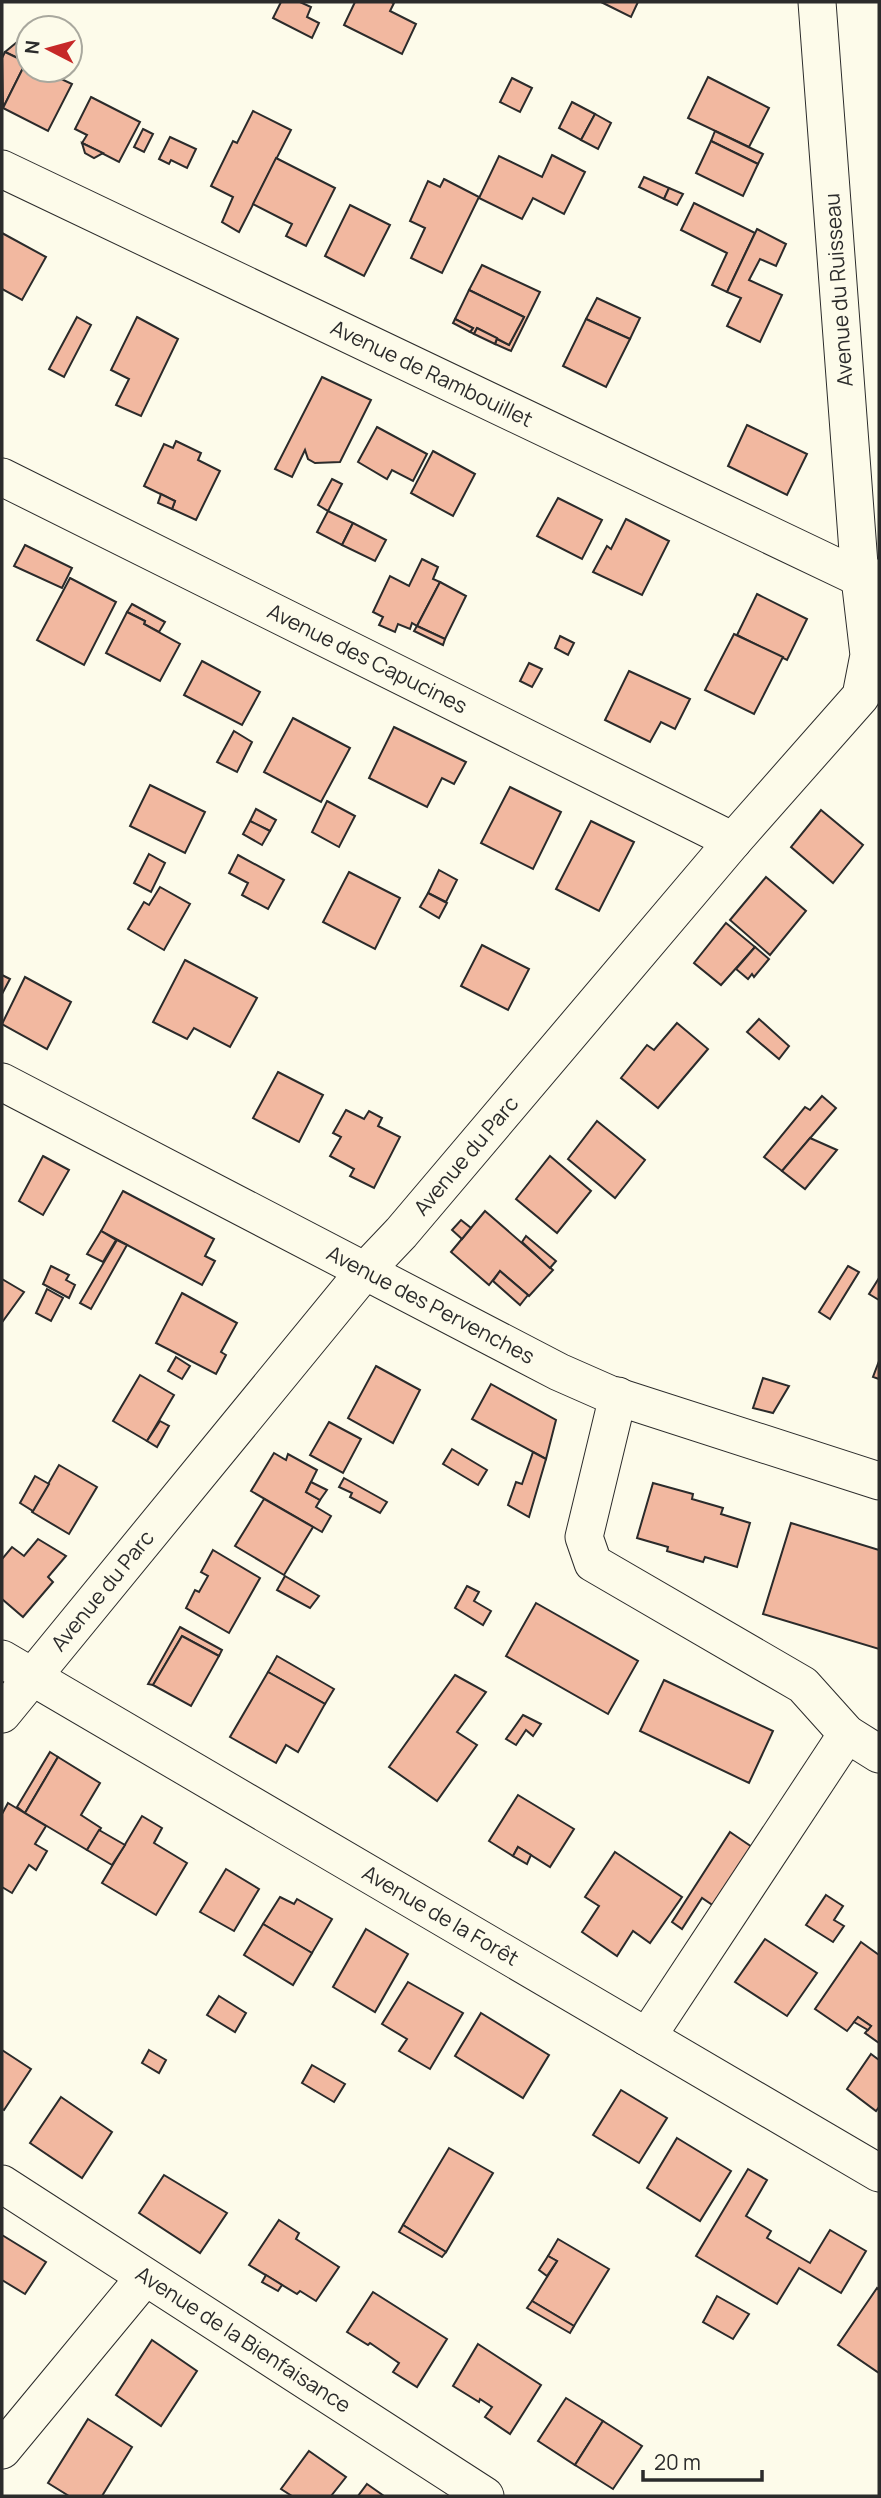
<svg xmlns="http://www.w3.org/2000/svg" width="881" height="2498" font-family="Manrope,sans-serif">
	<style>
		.building { fill: #f2b8a0; stroke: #2b2b2b; stroke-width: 2 }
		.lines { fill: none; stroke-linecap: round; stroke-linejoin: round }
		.minor-casing { stroke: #2b2b2b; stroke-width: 39 }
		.minor { stroke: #fdfbea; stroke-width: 37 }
		.labels { text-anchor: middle; stroke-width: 5; stroke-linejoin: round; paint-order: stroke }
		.street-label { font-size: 21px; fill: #2b2b2b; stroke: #fdfbea }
	</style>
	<rect width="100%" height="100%" fill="#fdfbea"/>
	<g class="building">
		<path d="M281 2H300L311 7 307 17 319 23 312 38 273 18Z"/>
		<path d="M355 2H391L394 3 390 11 416 24 402 54 344 25Z"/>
		<path d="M601 2H638L631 17Z"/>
		<path d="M22 38 28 41 26 62 5 52Z"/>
		<path d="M5 52 26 62 3 108 2 58Z"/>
		<path d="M26 62 28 70H42L72 84 48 131 3 108Z"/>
		<path d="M708 77 769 108 749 147 688 118Z"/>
		<path d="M512 78 532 88 520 112 500 102Z"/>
		<path d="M91 97 140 122 119 162 82 143 87 135 75 129Z"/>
		<path d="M572 102 595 114 581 140 559 128Z"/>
		<path d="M253 111 291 130 239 232 222 222 233 197 211 186 233 141 237 143Z"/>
		<path d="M595 114 611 123 598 149 581 140Z"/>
		<path d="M143 129 153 134 144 152 134 147Z"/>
		<path d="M715 131 763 154 758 164 711 141Z"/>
		<path d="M170 137 196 149 187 168 171 160 169 164 159 159Z"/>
		<path d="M711 141 758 164 743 196 696 173Z"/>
		<path d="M82 143 103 153 94 158 85 153Z"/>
		<path d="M552 155 585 172 564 214 533 198 522 219 479 198 499 156 542 177Z"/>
		<path d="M276 158 335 188 306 246 286 236 292 224 253 204Z"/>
		<path d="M644 177 669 188 664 199 639 187Z"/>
		<path d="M444 179 479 197 442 273 411 258 425 228 410 221 428 181 440 187Z"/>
		<path d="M669 188 683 194 677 205 664 199Z"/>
		<path d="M694 203 755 233 727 292 712 285 727 253 681 230Z"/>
		<path d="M350 205 390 225 364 276 325 256Z"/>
		<path d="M757 229 786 244 776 266 760 259 749 280 782 295 760 342 727 326 741 298 727 292Z"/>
		<path d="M2 233 46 257 22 300 2 289Z"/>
		<path d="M482 265 540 292 511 351 495 344 497 339 509 345 524 317 469 290Z"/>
		<path d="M469 290 524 317 509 345 477 328 474 334 470 332 473 328 455 319Z"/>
		<path d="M597 298 640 318 630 339 586 319Z"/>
		<path d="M77 317 91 325 64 377 49 369Z"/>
		<path d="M137 317 178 339 141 416 116 405 129 379 111 370Z"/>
		<path d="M455 319 473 328 470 332 453 323Z"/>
		<path d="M586 319 630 339 606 387 563 366Z"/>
		<path d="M477 328 497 338 495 344 474 334Z"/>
		<path d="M322 377 371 400 340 462 315 463 308 459 305 450 292 477 275 469Z"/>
		<path d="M747 425 807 454 787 495 728 466Z"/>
		<path d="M377 427 427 454 413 481 392 470 387 479 358 462Z"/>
		<path d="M176 441 201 453 198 460 220 471 196 520 172 509 175 501 144 486 164 444 173 448Z"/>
		<path d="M433 451 475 474 453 516 411 493Z"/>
		<path d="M332 479 342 484 328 511 318 505Z"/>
		<path d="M161 494 175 501 172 509 158 503Z"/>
		<path d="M558 498 602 520 582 559 537 536Z"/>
		<path d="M328 511 353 523 342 545 317 532Z"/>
		<path d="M626 519 669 541 642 595 593 572 607 546 611 549Z"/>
		<path d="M353 523 386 540 375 561 342 545Z"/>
		<path d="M25 545 72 568 62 588 14 566Z"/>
		<path d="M422 559 438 567 433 579 440 582 417 626 412 623 410 629 398 624 395 632 379 625 383 617 373 612 390 576 409 586Z"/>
		<path d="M70 578 116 602 84 665 37 640Z"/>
		<path d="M440 582 466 596 445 639 417 626Z"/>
		<path d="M757 594 807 619 787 660 737 635Z"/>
		<path d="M132 604 165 622 159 632 144 624 145 621 127 612Z"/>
		<path d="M127 612 145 621 144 624 180 644 160 681 106 653Z"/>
		<path d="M417 626 445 639 443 645 414 631Z"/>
		<path d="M734 634 783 657 754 714 705 690Z"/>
		<path d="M560 636 574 643 568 655 555 648Z"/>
		<path d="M202 661 260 692 242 725 184 695Z"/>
		<path d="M529 663 542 669 532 687 520 681Z"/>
		<path d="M629 671 690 699 675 729 661 722 650 742 605 720Z"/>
		<path d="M293 718 350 748 321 802 264 772Z"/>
		<path d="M394 727 466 762 454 784 442 778 427 807 369 778Z"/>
		<path d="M234 731 252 742 237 772 217 762Z"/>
		<path d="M150 785 205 812 185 853 130 826Z"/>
		<path d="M510 787 561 812 533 869 481 843Z"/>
		<path d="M327 801 355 816 339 847 312 832Z"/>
		<path d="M256 809 276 820 270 831 250 821Z"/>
		<path d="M821 810 863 845 833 883 791 847Z"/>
		<path d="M250 821 270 831 262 845 243 834Z"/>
		<path d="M591 821 634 842 599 911 556 889Z"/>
		<path d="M149 854 165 863 151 892 134 883Z"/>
		<path d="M238 855 284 880 268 909 242 895 248 883 229 873Z"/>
		<path d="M439 870 457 880 446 902 428 893Z"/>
		<path d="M349 872 400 898 375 949 323 922Z"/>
		<path d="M766 877 806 911 770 955 730 920Z"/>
		<path d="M160 887 190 904 164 950 128 929 144 902 149 905Z"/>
		<path d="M428 893 447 903 439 918 420 907Z"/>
		<path d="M726 923 755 947 721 985 694 963Z"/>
		<path d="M482 945 529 969 508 1010 461 986Z"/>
		<path d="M755 947 769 959 754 977 752 974 748 979 736 969Z"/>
		<path d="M185 960 257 998 230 1047 194 1028 187 1039 153 1022Z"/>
		<path d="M2 975 10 979 2 994Z"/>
		<path d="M25 977 71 1002 47 1049 2 1024Z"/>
		<path d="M759 1019 789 1046 779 1059 747 1032Z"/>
		<path d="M677 1023 708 1049 658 1108 621 1078 647 1045 654 1050Z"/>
		<path d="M278 1072 323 1095 299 1142 253 1118Z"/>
		<path d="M822 1096 836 1108 782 1171 764 1157 805 1107 810 1110Z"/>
		<path d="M346 1110 364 1119 369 1111 382 1118 378 1126 400 1137 374 1188 350 1176 354 1169 330 1156 341 1137 333 1133Z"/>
		<path d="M597 1121 645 1160 615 1198 568 1159Z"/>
		<path d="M810 1138 837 1150 805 1189 782 1171Z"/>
		<path d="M43 1156 69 1170 43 1215 19 1201Z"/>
		<path d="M550 1156 591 1191 557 1233 516 1199Z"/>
		<path d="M123 1191 214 1239 205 1256 215 1261 202 1285 101 1231Z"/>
		<path d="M485 1211 553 1270 529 1296 500 1271 489 1285 451 1252Z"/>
		<path d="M461 1220 471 1228 462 1239 452 1230Z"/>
		<path d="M101 1231 116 1240 103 1262 87 1254Z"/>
		<path d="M526 1236 556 1261 550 1268 522 1242Z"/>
		<path d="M117 1240 127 1245 91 1309 80 1303Z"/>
		<path d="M51 1266 69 1275 66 1280 75 1285 69 1298 43 1284Z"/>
		<path d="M848 1266 859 1272 830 1319 819 1312Z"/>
		<path d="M500 1271 528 1295 520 1305 493 1281Z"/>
		<path d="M879 1278V1300L869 1294Z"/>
		<path d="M2 1279 24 1292 3 1321 2 1320Z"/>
		<path d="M47 1289 63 1298 51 1321 36 1313Z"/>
		<path d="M182 1293 237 1323 221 1352 226 1355 216 1374 156 1343Z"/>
		<path d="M176 1357 190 1366 182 1379 168 1371Z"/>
		<path d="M879 1361V1379L873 1377Z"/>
		<path d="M376 1366 420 1390 393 1443 348 1418Z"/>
		<path d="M140 1375 174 1395 147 1441 113 1421Z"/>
		<path d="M763 1378 789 1386 773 1413 753 1408Z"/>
		<path d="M491 1384 556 1420 546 1459 472 1419Z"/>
		<path d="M160 1421 169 1426 157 1447 147 1441Z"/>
		<path d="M329 1422 361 1439 343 1473 310 1455Z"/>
		<path d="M452 1449 487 1470 478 1485 443 1464Z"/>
		<path d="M533 1452 546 1459 529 1517 508 1505 516 1482 522 1484Z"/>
		<path d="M274 1453 286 1460 288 1454 317 1470 306 1492 320 1500 316 1507 331 1516 322 1532 251 1491Z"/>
		<path d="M59 1465 97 1487 69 1534 32 1512Z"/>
		<path d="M35 1476 49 1484 33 1511 20 1503Z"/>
		<path d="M344 1478 387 1502 380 1513 350 1497 352 1493 339 1487Z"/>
		<path d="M311 1482 327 1490 320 1500 306 1492Z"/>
		<path d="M653 1483 693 1494 692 1499 723 1508 721 1514 750 1523 737 1567 705 1557 703 1562 667 1551 668 1547 637 1538Z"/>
		<path d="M264 1499 313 1527 284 1575 235 1546Z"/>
		<path d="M791 1523 879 1550V1649L763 1614Z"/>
		<path d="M38 1539 66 1556 48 1577 53 1582 23 1617 2 1599V1559L12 1547 24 1556Z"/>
		<path d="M213 1550 260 1578 229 1633 186 1608 195 1590 199 1592 208 1576 201 1572Z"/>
		<path d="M285 1576 319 1596 310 1608 277 1590Z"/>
		<path d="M467 1586 479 1592 474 1601 491 1611 483 1625 455 1608Z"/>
		<path d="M536 1603 638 1661 608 1714 506 1656Z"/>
		<path d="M180 1627 222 1650 219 1656 182 1636 153 1685 148 1684Z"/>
		<path d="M182 1636 219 1656 191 1706 153 1685Z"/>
		<path d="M277 1656 334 1689 325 1704 268 1672Z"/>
		<path d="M268 1672 325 1704 298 1752 286 1745 276 1763 230 1737Z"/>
		<path d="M455 1675 486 1692 457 1732 477 1745 437 1801 389 1767Z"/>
		<path d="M664 1680 773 1731 749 1783 640 1731Z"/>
		<path d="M523 1715 541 1724 533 1736 526 1730 516 1745 506 1739Z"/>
		<path d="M50 1752 58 1757 25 1813 17 1807Z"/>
		<path d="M58 1757 100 1783 81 1815 101 1828 87 1850 25 1813Z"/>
		<path d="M518 1795 574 1829 550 1867 518 1847 513 1856 489 1841Z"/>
		<path d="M8 1803 46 1826 35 1844 47 1851 36 1870 29 1865 12 1893 2 1887V1814Z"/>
		<path d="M142 1816 162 1828 154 1843 187 1863 156 1915 102 1883Z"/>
		<path d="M99 1830 125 1845 112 1865 87 1850Z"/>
		<path d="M730 1832 752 1847 714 1906 702 1898 682 1929 672 1922Z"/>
		<path d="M518 1847 531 1855 527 1864 513 1856Z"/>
		<path d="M615 1852 682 1897 650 1943 633 1931 617 1956 582 1932 599 1906 585 1897Z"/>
		<path d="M226 1869 259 1889 234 1931 200 1912Z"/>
		<path d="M826 1895 843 1906 834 1920 844 1926 833 1942 806 1925Z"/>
		<path d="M280 1897 294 1904 297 1899 332 1919 312 1953 263 1924Z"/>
		<path d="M263 1924 312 1953 293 1985 244 1955Z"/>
		<path d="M366 1929 408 1954 375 2012 333 1987Z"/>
		<path d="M765 1939 817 1973 787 2016 735 1982Z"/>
		<path d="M861 1942 879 1955V2043L865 2033 871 2026 858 2017 847 2031 815 2009Z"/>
		<path d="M408 1982 463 2013 430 2069 399 2051 407 2039 382 2024Z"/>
		<path d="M219 1996 246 2013 235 2032 207 2015Z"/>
		<path d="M481 2013 549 2055 523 2098 455 2056Z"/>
		<path d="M858 2017 871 2026 868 2030 854 2022Z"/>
		<path d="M2 2050 31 2069 4 2110 2 2109Z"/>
		<path d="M149 2050 166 2060 159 2073 142 2063Z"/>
		<path d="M871 2054 879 2060V2107L876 2111 847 2089Z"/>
		<path d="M312 2065 345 2084 334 2102 302 2083Z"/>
		<path d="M621 2090 667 2118 639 2163 593 2135Z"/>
		<path d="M61 2097 112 2132 82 2178 30 2143Z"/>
		<path d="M677 2138 731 2171 700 2221 647 2188Z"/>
		<path d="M449 2148 493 2173 446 2252 403 2225Z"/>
		<path d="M748 2169 767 2180 746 2216 771 2231 767 2238 810 2263 830 2230 866 2251 841 2293 799 2268 777 2304 696 2256Z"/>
		<path d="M164 2175 227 2213 200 2253 139 2213Z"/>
		<path d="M279 2220 299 2233 296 2239 339 2267 316 2301 300 2291 297 2294 249 2265Z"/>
		<path d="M403 2225 446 2252 442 2257 399 2232Z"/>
		<path d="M2 2235 46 2262 25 2294 2 2280Z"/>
		<path d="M558 2239 609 2269 574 2326 532 2301 557 2261 548 2256Z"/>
		<path d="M548 2256 557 2261 547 2276 539 2270Z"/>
		<path d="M266 2275 282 2285 278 2291 262 2282Z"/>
		<path d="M877 2288 879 2290V2373L838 2345Z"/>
		<path d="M373 2292 447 2339 417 2387 393 2372 399 2363 370 2343 368 2345 347 2332Z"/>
		<path d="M717 2296 749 2314 733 2339 703 2322Z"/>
		<path d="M532 2301 574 2326 570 2333 527 2308Z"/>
		<path d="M152 2340 197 2371 161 2426 116 2395Z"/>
		<path d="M478 2344 541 2385 510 2434 485 2417 492 2407 480 2399 479 2402 453 2386Z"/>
		<path d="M566 2398 603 2421 575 2465 538 2441Z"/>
		<path d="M88 2419 132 2447 102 2496H69L48 2483Z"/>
		<path d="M603 2421 642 2446 613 2489 575 2465Z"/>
		<path d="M309 2451 346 2477 331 2496H292L281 2489Z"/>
		<path d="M367 2484 384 2496H358Z"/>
	</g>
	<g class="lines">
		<defs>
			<g id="minor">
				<path id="s1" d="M2 169 860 578H879"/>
				<path id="s2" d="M2 477 733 841"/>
				<path id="s3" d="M2 1082 559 1372 609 1394 879 1481"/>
				<path d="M618 1396 584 1537 593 1563 803 1685 847 1734 879 1754"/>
				<path id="s4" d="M2 1659 879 2173"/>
				<path id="s5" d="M2 1714 364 1272 401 1233 733 841 861 696 869 655 860 578 817 2"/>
				<path d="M647 2037 847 1734"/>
				<path id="s6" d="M2 2184 485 2496"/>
				<path d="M2 2450 145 2277"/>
			</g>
		</defs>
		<use href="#minor" class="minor-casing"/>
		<use href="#minor" class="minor"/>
	</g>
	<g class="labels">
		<g class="street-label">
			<text transform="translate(839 290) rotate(-94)" y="7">Avenue du Ruisseau</text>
			<text dy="7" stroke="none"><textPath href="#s1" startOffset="476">Avenue de Rambouillet</textPath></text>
			<text dy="7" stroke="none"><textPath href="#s2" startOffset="408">Avenue des Capucines</textPath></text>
			<text dy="7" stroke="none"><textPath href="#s5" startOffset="726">Avenue du Parc</textPath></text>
			<text dy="7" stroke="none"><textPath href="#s3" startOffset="483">Avenue des Pervenches</textPath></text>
			<text dy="7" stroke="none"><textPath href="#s5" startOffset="159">Avenue du Parc</textPath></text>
			<text dy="7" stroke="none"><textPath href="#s4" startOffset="508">Avenue de la Forêt</textPath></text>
			<text dy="7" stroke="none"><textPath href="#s6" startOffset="287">Avenue de la Bienfaisance</textPath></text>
		</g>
	</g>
	<rect width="881" height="2498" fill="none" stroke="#2b2b2b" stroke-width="7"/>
	<g transform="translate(49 49) rotate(276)"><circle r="33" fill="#fdfbea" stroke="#a9a89e" stroke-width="2"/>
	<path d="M0-5L12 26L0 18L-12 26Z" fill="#c62828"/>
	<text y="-10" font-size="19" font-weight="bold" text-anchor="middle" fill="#2b2b2b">N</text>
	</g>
	<path d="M643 2470v10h119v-10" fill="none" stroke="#2b2b2b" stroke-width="3.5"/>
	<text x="654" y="2470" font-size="21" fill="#2b2b2b" stroke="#fdfbea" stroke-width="5" paint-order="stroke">20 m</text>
</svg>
